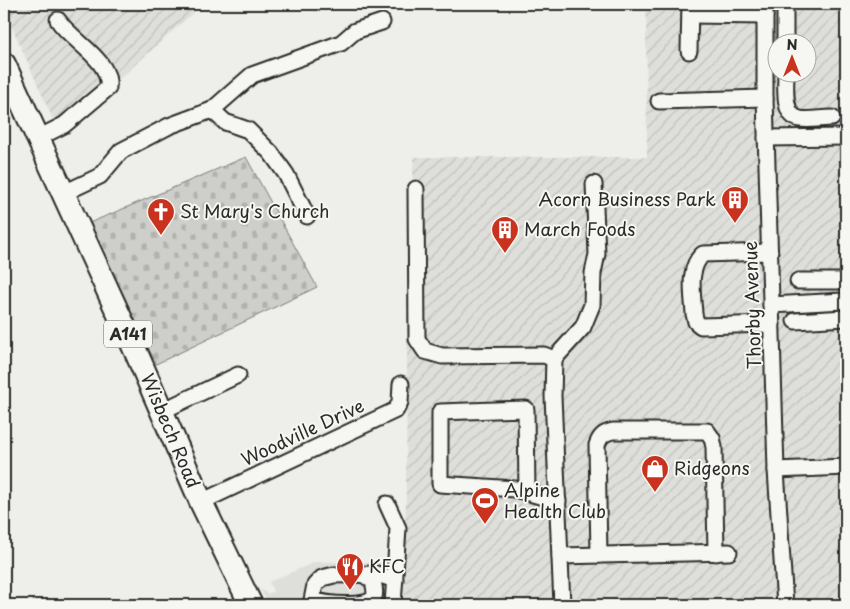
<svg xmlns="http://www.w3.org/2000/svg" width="850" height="609" font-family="'Playpen Sans',sans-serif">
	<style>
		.built { fill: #dededb }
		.industrial { fill: url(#industrial-furrows); fill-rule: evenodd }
		.cemetery { fill: url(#cemetery-stones); stroke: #7c7c7a }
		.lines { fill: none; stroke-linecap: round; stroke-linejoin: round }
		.minor-casing { stroke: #2b2b2b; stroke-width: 19 }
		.highway-casing { stroke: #2b2b2b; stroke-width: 26 }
		.minor { stroke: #f6f6f2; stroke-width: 15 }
		.highway { stroke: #f6f6f2; stroke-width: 22 }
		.labels { text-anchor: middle; stroke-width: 4; stroke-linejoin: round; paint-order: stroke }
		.shield { fill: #f6f6f2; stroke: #686867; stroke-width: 1 }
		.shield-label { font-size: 16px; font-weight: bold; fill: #2b2b2b }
		.poi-label { font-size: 18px; fill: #2b2b2b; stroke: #f6f6f2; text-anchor: start }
		.street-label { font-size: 18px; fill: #2b2b2b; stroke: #f6f6f2 }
	</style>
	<defs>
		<pattern id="industrial-furrows" width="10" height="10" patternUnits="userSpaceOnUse" patternTransform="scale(1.25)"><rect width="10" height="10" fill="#dededb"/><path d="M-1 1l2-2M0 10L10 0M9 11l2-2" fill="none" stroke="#bfbfbc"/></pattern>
		<pattern id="cemetery-stones" width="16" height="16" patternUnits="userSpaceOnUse" patternTransform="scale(1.25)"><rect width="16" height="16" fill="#cececa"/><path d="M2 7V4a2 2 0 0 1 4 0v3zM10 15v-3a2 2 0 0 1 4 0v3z" fill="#b1b1ae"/></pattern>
	</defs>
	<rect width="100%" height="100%" fill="#eeeeea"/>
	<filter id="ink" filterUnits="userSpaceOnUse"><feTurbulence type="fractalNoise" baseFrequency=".02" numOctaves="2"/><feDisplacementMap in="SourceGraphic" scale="10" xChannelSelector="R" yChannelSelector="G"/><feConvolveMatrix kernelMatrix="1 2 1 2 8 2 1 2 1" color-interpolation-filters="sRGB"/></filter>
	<g filter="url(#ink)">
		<path class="built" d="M405 560V605H269L260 589 268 594 273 591 269 582 315 562H383Z"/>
		<g class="industrial">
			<path d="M4 4H203L59 133 4 9Z"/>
			<path d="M646 4H846V605H405L408 244 414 157H647ZM778 42H808V72H778Z"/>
		</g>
		<path class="cemetery" d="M246 157 317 287 156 364 87 224Z"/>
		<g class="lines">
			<defs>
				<g id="minor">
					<path d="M765 4V98L776 470 785 605"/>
					<path d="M785 4V42"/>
					<path d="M690 15 765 16"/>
					<path d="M689 51 690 4"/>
					<path d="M786 72C786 86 782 116 800 119 809 121 822 118 832 118"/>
					<path d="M659 101 765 98"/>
					<path d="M212 110 225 122 248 130 271 153 286 174 307 216"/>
					<path d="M38 138 64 125 108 88C112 60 71 41 58 20"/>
					<path d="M766 138 846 137"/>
					<path d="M416 189 417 339 425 351 442 356 544 355 554 359"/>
					<path d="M64 193 100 176 121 151 169 126 212 110 252 75 341 43 355 31 382 22"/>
					<path d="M770 252 703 254C687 268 693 295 694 314L696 322 701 326 772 324"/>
					<path d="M798 281H844"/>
					<path d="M771 305 843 301"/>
					<path d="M795 321 846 318"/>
					<path d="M162 411 238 375"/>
					<path d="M776 470 846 467"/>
					<path d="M527 493 526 409 440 412V484L515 489 558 501"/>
					<path d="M201 502 396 410 400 402 401 384"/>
					<path d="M387 504 398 528 393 605"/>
					<path d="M599 555 597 445C600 436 604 433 613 431H707L712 438 714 447 716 553"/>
					<path d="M560 556 729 552"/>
					<path d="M313 600C325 604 369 609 374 597 376 592 374 586 373 581L363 574"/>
					<path d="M311 605 315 585 322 578 334 575 377 574 395 580"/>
					<path d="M562 605 553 396 554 359 583 327 592 305 593 273 597 254 594 184"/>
				</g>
				<path id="highway" d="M4 64 136 352 201 502 251 605"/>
			</defs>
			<use href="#minor" class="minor-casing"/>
			<use href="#highway" class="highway-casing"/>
			<use href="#minor" class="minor"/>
			<use href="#highway" class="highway"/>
		</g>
	</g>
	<defs>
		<symbol id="building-pin" viewBox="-11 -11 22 30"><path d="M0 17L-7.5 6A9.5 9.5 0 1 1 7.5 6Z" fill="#c8321e" stroke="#f6f6f2"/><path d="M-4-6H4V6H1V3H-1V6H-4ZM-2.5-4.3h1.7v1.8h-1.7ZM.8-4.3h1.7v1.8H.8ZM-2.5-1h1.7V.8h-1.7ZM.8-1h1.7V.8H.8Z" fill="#fff"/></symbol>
		<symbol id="church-pin" viewBox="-11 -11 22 30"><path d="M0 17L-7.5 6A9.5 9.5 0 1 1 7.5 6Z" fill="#c8321e" stroke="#f6f6f2"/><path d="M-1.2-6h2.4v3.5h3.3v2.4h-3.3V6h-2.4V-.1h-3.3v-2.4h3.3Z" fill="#fff"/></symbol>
		<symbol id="shop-pin" viewBox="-11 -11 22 30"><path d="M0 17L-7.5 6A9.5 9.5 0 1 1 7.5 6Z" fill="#c8321e" stroke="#f6f6f2"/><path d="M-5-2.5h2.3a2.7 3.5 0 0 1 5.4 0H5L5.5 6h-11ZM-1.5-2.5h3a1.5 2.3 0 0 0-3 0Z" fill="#fff"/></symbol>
		<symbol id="stadium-pin" viewBox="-11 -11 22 30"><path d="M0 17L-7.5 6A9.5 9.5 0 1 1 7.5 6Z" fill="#c8321e" stroke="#f6f6f2"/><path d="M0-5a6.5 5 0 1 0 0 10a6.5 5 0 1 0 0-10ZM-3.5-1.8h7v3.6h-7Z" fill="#fff"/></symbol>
		<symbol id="restaurant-pin" viewBox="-11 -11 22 30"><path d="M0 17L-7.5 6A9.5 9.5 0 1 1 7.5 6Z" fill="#c8321e" stroke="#f6f6f2"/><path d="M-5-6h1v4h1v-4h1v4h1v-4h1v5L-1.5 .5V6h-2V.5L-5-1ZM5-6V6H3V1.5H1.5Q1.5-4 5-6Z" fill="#fff"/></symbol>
	</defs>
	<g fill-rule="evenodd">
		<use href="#building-pin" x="719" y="184" width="32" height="43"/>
		<use href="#church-pin" x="145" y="196" width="32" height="43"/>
		<use href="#building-pin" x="489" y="214" width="32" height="43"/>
		<use href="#shop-pin" x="639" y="453" width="32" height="43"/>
		<use href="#stadium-pin" x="469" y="485" width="32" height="43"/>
		<use href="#restaurant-pin" x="334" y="551" width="32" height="43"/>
	</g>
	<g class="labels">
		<rect class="shield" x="104" y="320.5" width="48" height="27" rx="4"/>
		<g class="shield-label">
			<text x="128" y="340">A141</text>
		</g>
		<g class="poi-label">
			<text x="716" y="206" text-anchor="end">Acorn Business Park</text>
			<text x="180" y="218">St Mary's Church</text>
			<text x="524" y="236">March Foods</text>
			<text x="674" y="475">Ridgeons</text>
			<text x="504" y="497">Alpine<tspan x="504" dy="21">Health Club</tspan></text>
			<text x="369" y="573">KFC</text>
		</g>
		<g class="street-label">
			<text transform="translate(753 305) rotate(-92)" y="6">Thorby Avenue</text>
			<text transform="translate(170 431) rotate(67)" y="6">Wisbech Road</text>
			<text transform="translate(303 433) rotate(-25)" y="6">Woodville Drive</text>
		</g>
	</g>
	<rect width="850" height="609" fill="none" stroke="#f6f6f2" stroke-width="20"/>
	<rect x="10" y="10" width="830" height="589" fill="none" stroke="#2b2b2b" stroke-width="2" filter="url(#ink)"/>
	<g transform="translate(792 58)"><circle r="24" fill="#f6f6f2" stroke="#a5a5a2"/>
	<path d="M0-4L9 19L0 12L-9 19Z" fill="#c8321e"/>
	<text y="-8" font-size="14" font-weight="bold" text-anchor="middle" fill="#2b2b2b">N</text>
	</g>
</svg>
